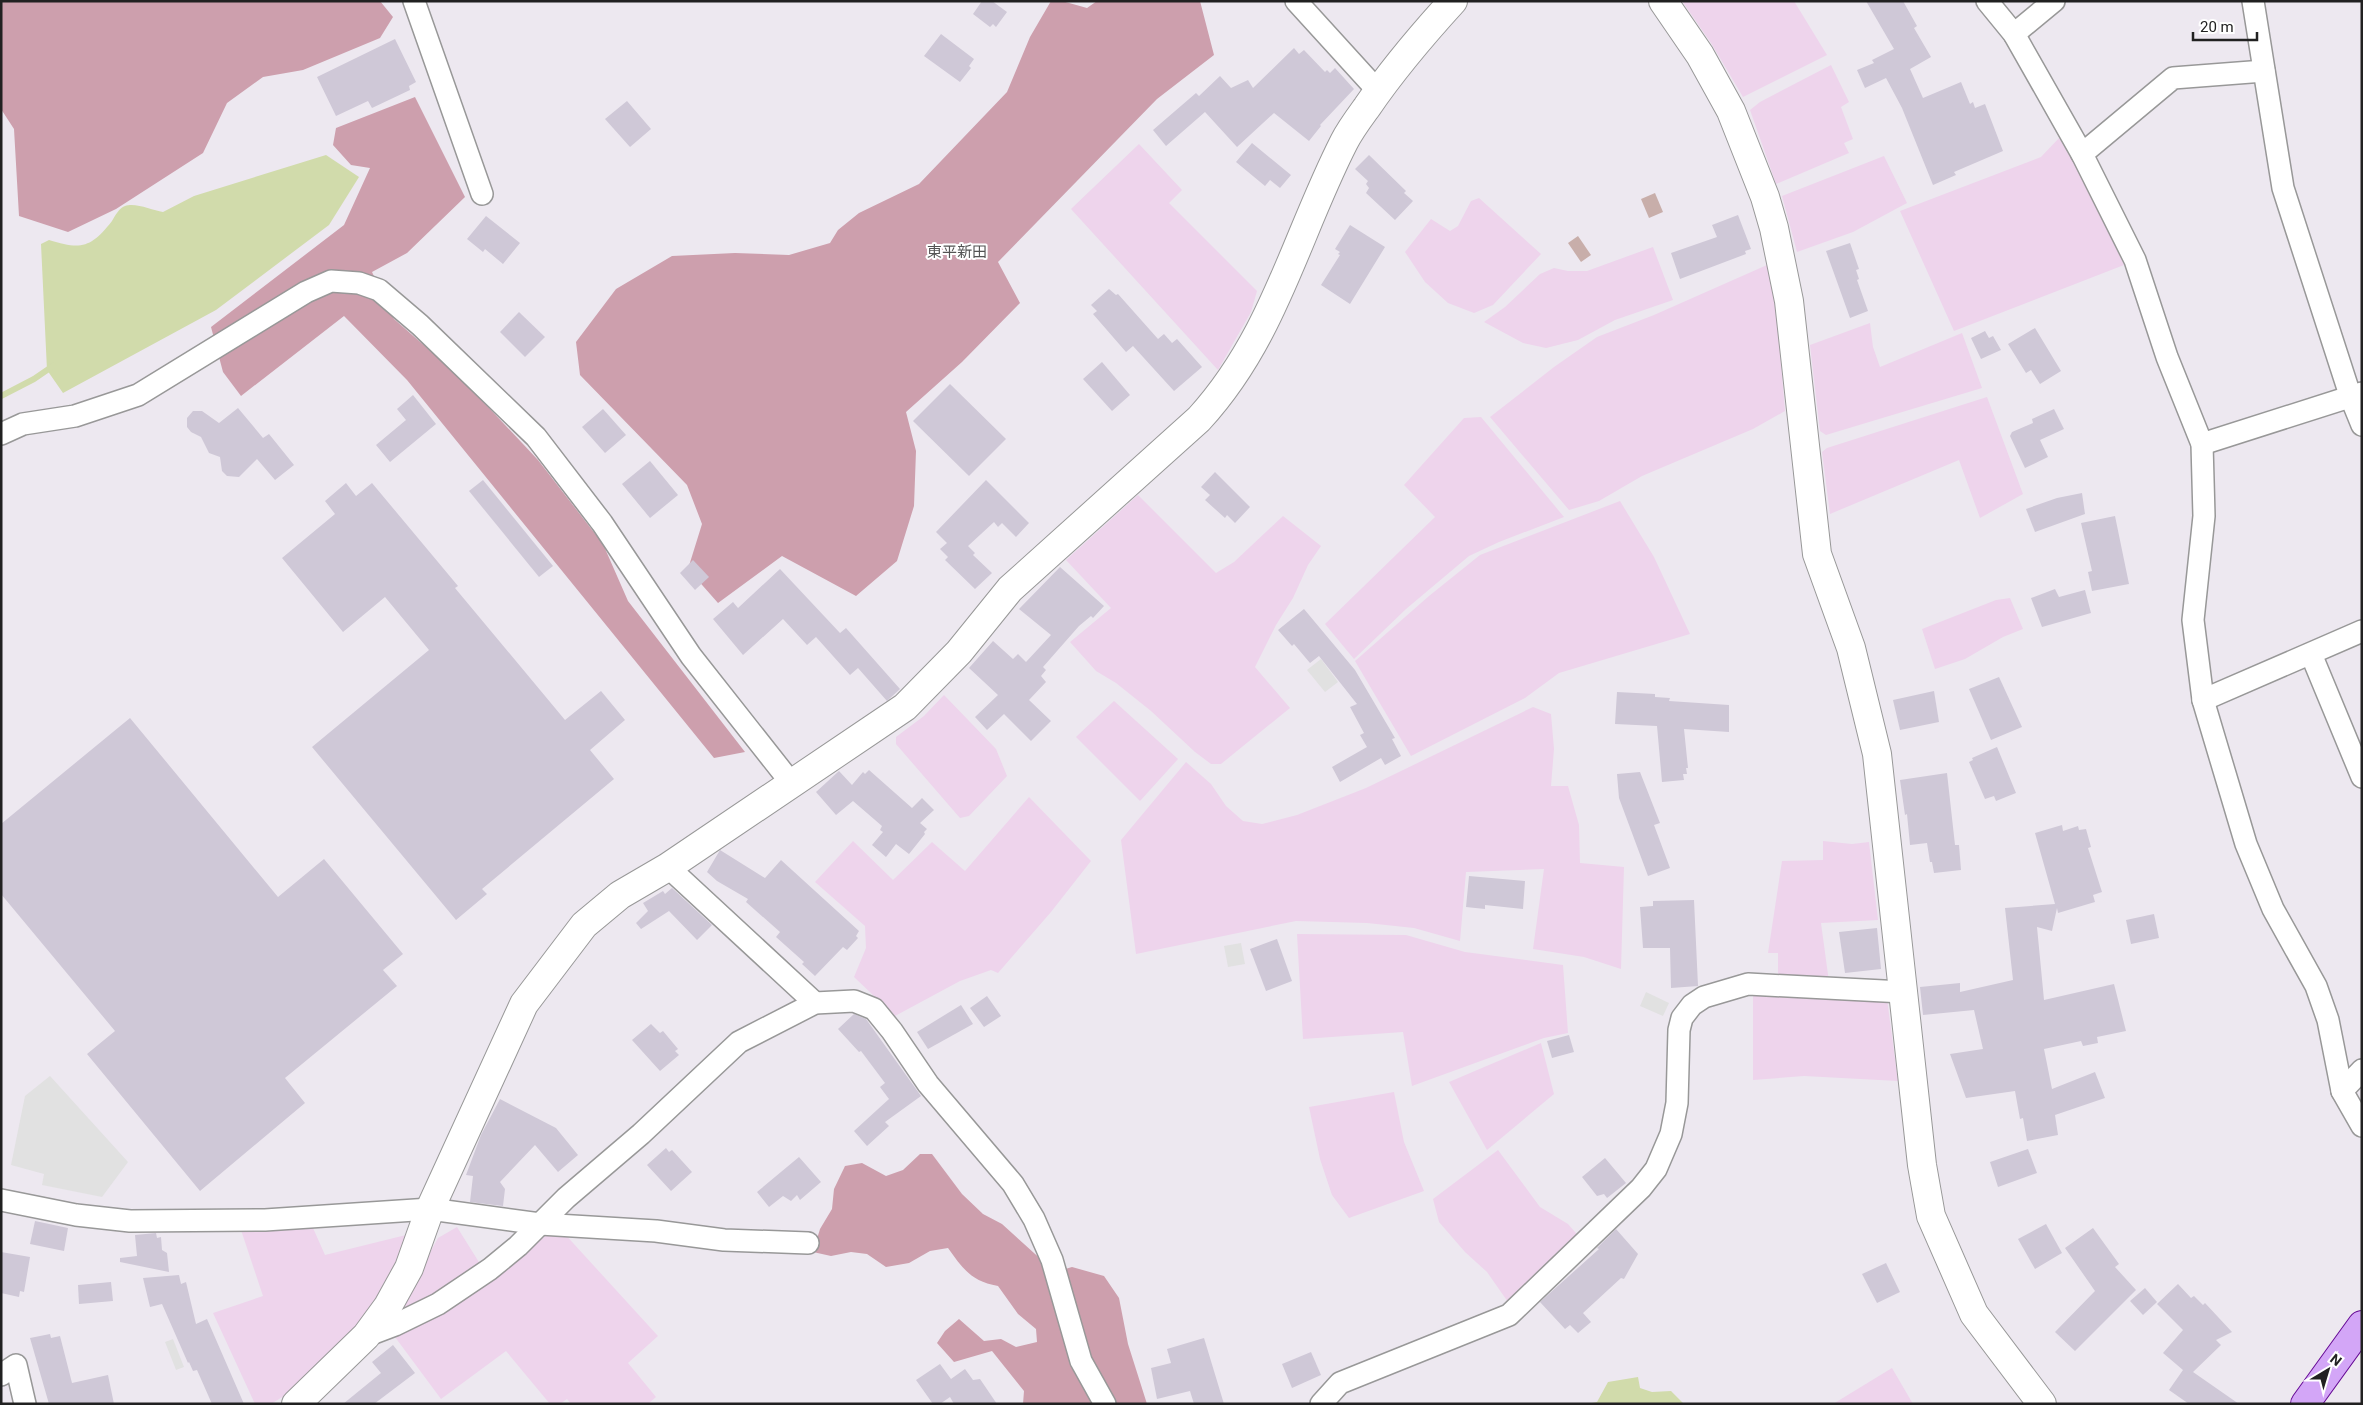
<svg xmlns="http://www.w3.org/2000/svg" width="2363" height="1405" font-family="Roboto,'Noto Sans JP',sans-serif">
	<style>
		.farmland { fill: #eed4ec }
		.forest { fill: #cd9fad }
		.cemetery { fill: #c8aeaa }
		.parking { fill: #e1e1e1 }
		.water { fill: #d1dbab }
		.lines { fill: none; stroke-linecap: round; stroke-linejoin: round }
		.stream { stroke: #d1dbab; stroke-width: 6 }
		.building { fill: #cfc8d7 }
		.minor-casing { stroke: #989898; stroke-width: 24 }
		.tertiary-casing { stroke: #989898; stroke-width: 30 }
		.primary-casing { stroke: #650994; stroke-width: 30 }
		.minor { stroke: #fff; stroke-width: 21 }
		.tertiary { stroke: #fff; stroke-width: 28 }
		.primary { stroke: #d3a6f7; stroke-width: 28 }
		.labels { text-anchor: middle; stroke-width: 4; stroke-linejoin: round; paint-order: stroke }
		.neighbourhood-label { font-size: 15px; fill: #545454; stroke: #fff }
	</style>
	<rect width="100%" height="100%" fill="#ede8f0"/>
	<g class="farmland">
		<path d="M1682 1H1794L1827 55 1743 97 1711 43Z"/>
		<path d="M1831 65 1849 102 1841 107 1853 139 1844 143 1849 153 1776 184 1750 110 1760 102Z"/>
		<path d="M2059 138 2084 179 2124 265 1954 331 1900 211 2041 157Z"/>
		<path d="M1139 144 1182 190 1169 203 1257 291 1251 312 1218 370 1071 209Z"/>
		<path d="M1884 156 1907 203 1853 232 1797 252 1782 196Z"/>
		<path d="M1479 198 1541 254 1493 305 1474 313 1448 303 1425 282 1405 252 1431 219 1450 231 1458 226 1471 201Z"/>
		<path d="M1653 247 1673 300 1615 320 1578 340 1546 348 1523 343 1484 322 1505 307 1540 274 1554 268 1568 271H1587Z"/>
		<path d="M1767 265 1776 304 1785 411 1753 429 1642 476 1599 501 1569 510 1490 417 1554 367 1597 337 1654 315Z"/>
		<path d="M1870 323 1873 347 1880 367 1962 333 1982 388 1826 435 1820 431 1810 345Z"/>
		<path d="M1987 397 2023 494 1980 518 1959 460 1830 514 1822 452 1827 448Z"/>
		<path d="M1481 417 1564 517 1499 542 1469 556 1406 609 1354 659 1325 624 1435 517 1404 485 1464 418Z"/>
		<path d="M1138 495 1216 573 1234 562 1283 516 1321 546 1308 565 1293 598 1276 625 1255 667 1290 708 1221 764H1211L1195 752 1151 711 1116 683 1096 671 1070 642 1111 608 1066 560Z"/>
		<path d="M1620 501 1654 557 1690 634 1559 673 1525 698 1411 756 1355 661 1429 596 1480 555Z"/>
		<path d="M2010 598 2023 629 2003 637 1965 659 1935 669 1922 629 1996 600Z"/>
		<path d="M944 695 996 749 1007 776 969 816 960 818 896 744V737L924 716Z"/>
		<path d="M1114 701 1178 759 1140 801 1076 737Z"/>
		<path d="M1533 707 1551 714 1554 749 1551 786H1568L1579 825 1580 863 1624 867 1621 969 1584 957 1533 949 1544 869 1466 872 1460 941 1414 928 1367 923 1296 921 1136 954 1121 840 1186 762 1211 784 1226 806 1243 821 1262 824 1297 815 1366 788Z"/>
		<path d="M1029 797 1091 861 1051 912 998 973 991 970 960 981 895 1016 854 977 866 948 865 926 815 882 853 841 893 880 932 842 965 871Z"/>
		<path d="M1823 841 1852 844 1869 842 1878 920 1821 923 1829 982 1778 977V953H1768L1782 861 1823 860Z"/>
		<path d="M1297 934 1406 935 1465 952 1563 965 1568 1033 1544 1038 1412 1086 1403 1032 1303 1039Z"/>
		<path d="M1753 992 1887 999 1898 1081 1804 1076 1753 1080Z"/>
		<path d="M1541 1043 1554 1094 1487 1150 1449 1082Z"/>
		<path d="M1394 1092 1404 1142 1424 1191 1349 1218 1332 1195 1320 1159 1309 1107Z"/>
		<path d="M1498 1150 1540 1207 1568 1224 1582 1240 1508 1302 1487 1272 1465 1252 1439 1222 1433 1199Z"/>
		<path d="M457 1227 482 1267 399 1318 396 1315 438 1238Z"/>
		<path d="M313 1228 325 1255 406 1235 390 1278 368 1314 349 1338 292 1391 271 1404H255L213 1313 263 1296 241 1230Z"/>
		<path d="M563 1232 658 1336 628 1363 656 1397 648 1404H571L567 1399 560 1404H550L506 1351 441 1399 395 1337 453 1305 545 1236Z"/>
		<path d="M1892 1368 1913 1404H1833Z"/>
	</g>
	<g class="forest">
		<path d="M1 1H380L393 17 380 38 303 70 263 77 227 103 203 153 116 209 68 232 19 216 14 129 1 109Z"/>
		<path d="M1051 1H1062L1087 8 1097 1H1200L1214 55 1157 99 998 262 1020 303 962 362 906 412 916 451 914 506 897 561 856 596 782 556 718 603 688 569 702 524 687 485 580 375 576 342 616 289 672 256 735 253 789 255 830 243 838 230 859 213 919 184 1007 92 1030 37Z"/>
		<path d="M415 97 465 197 407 253 372 272 394 319 459 376 538 460 603 544 628 601 745 752 714 758 407 380 344 316 241 396 223 372 211 327 344 225 370 168 351 165 333 145 336 128Z"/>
		<path d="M920 1154H932L962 1194 983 1214 1002 1224 1055 1272 1072 1267 1104 1276 1119 1298 1128 1344 1147 1404H1023L1024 1391 992 1351 954 1362 937 1343 945 1331 959 1319 984 1341 1001 1339 1016 1347 1037 1342 1036 1329 1018 1314 998 1286C971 1281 963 1269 948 1248L930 1251 909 1263 886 1267 867 1254 851 1252 831 1256 813 1252 820 1229 832 1209 834 1189 845 1166 862 1163 886 1176 903 1170Z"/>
	</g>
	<g class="cemetery">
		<path d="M1655 193 1663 212 1649 218 1641 199Z"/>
		<path d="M1578 236 1591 255 1581 262 1568 243Z"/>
	</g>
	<g class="parking">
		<path d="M1321 659 1338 682 1325 692 1307 670Z"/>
		<path d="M1241 943 1245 964 1228 967 1224 946Z"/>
		<path d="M1646 992 1669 1003 1663 1016 1640 1006Z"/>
		<path d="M50 1076 128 1162 102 1197 42 1185 44 1174 11 1165 25 1096Z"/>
		<path d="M173 1339 184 1367 176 1370 165 1342Z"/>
	</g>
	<g class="water">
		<path d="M326 155 359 177 329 225 216 310 63 393 47 370 41 244 49 240C81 250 91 248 112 221 115 216 119 208 125 206 135 202 152 210 163 212L194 196Z"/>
		<path d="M1638 1377 1640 1388 1652 1392 1671 1391 1684 1404H1587L1597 1402 1608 1382Z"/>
	</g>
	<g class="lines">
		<path class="stream" d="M1 396 34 379 53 366"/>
	</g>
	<g class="building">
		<path d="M982 1H992L1007 12 996 27 993 24 990 27 973 14Z"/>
		<path d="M1866 1H1903L1917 26 1914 28 1931 57 1910 69 1923 98 1961 82 1970 104 1973 102 1975 108 1985 104 2003 151 1954 172 1956 175 1933 185 1902 108 1886 78 1865 88 1857 70 1874 63 1872 60 1894 49Z"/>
		<path d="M941 34 974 59 969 66 971 68 960 82 924 56Z"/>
		<path d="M395 39 416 82 409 86 410 90 372 108 368 101 336 116 317 77Z"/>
		<path d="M1294 48 1299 54 1304 50 1325 72 1327 70 1330 73 1335 68 1354 89 1320 125 1321 126 1309 141 1274 113 1237 147 1205 112 1166 146 1153 130 1196 93 1199 96 1220 76 1231 88 1248 80 1253 88Z"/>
		<path d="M627 101 651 129 630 147 605 119Z"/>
		<path d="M1252 143 1291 175 1280 188 1270 180 1265 186 1236 162Z"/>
		<path d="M1369 155 1406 191 1404 193 1413 201 1395 220 1366 193 1369 188 1366 184 1368 181 1355 169Z"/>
		<path d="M1738 215 1751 249 1745 251 1746 254 1680 279 1671 253 1717 237 1712 225Z"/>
		<path d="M486 216 520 243 503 264 485 249 483 252 467 239Z"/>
		<path d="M1350 225 1385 247 1350 304 1321 285 1340 255 1338 254 1340 252 1335 249Z"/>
		<path d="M1850 243 1859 269 1856 270 1859 279 1857 280 1868 311 1850 318 1826 251Z"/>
		<path d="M1109 289 1116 295 1118 294 1158 339 1164 334 1172 343 1177 339 1202 367 1174 391 1133 346 1126 352 1093 314 1097 311 1091 305Z"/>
		<path d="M519 312 545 337 525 357 500 332Z"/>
		<path d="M2035 328 2061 371 2040 384 2031 370 2026 373 2008 344Z"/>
		<path d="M1985 331 1989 338 1993 336 2001 350 1981 359 1971 338Z"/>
		<path d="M1102 362 1130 395 1112 411 1083 379Z"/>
		<path d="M950 384 1006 439 969 476 913 421Z"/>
		<path d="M413 395 436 424 390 462 376 445 406 420 397 409Z"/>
		<path d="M238 408 263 438 269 434 294 465 275 480 257 459 239 477 227 476 222 471 220 457 209 453 201 437 191 432 187 427V418L193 411H202L219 423Z"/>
		<path d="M603 409 626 435 605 453 582 427Z"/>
		<path d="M2054 409 2064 429 2040 440 2048 457 2025 468 2010 436 2012 432 2033 423 2032 419Z"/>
		<path d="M650 461 678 495 650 518 622 484Z"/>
		<path d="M1215 472 1250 507 1235 523 1227 515 1225 518 1205 500 1210 495 1201 487Z"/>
		<path d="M483 480 553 566 539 577 469 491Z"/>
		<path d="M986 480 1029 523 1016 537 1002 523 998 527 994 522 968 546 975 553 973 555 992 573 975 589 945 560 948 557 940 549 947 543 936 532Z"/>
		<path d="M346 483 356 496 372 483 458 586 455 588 565 720 601 691 625 720 590 750 614 779 482 889 487 894 456 920 312 747 429 650 385 597 343 632 282 558 335 514 325 501Z"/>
		<path d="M2082 493 2085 514 2035 532 2026 509 2057 498Z"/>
		<path d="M2115 516 2129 584 2092 591 2088 572 2092 571 2081 523Z"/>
		<path d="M693 560 709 577 695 590 680 573Z"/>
		<path d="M1060 567 1104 606 1093 618 1091 616 1079 626 1043 667 1046 670 1041 676 1046 682 1029 700 1051 721 1031 741 1004 714 987 730 975 717 998 695 969 668 993 641 1013 659 1018 654 1026 662 1051 635 1019 609Z"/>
		<path d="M780 569 840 633 846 628 900 689 887 701 858 668 850 675 816 637 807 645 783 619 743 655 713 619 733 602 738 608Z"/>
		<path d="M2055 589 2059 597 2085 590 2091 613 2042 627 2031 598Z"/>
		<path d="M1304 609 1355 670 1395 738 1392 739 1401 756 1385 765 1381 758 1340 782 1332 767 1367 747 1360 735 1364 733 1350 707 1357 704 1319 656 1310 663 1294 644 1292 646 1278 630Z"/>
		<path d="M1999 677 2022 727 1991 740 1969 689Z"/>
		<path d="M1934 691 1939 722 1900 730 1893 700Z"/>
		<path d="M1617 692 1655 694V697L1670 698 1669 701 1729 705V732L1684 729 1688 768H1686L1687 774H1683L1684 780 1662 782 1657 726 1615 724Z"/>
		<path d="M130 718 278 897 324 859 403 954 383 970 397 986 285 1078 305 1103 200 1191 87 1054 115 1031 1 894V824Z"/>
		<path d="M1997 747 2016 793 1996 801 1994 796 1985 799 1969 762 1973 760 1972 758Z"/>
		<path d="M869 770 912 808 922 798 934 810 920 823 927 829 924 832 925 834 909 854 896 844 886 857 872 845 883 832 880 830 882 826 853 801 836 815 816 792 839 771 852 785 863 772 865 774Z"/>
		<path d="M1640 772 1660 823 1654 825 1670 868 1648 876 1619 798 1617 774Z"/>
		<path d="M1947 773 1955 845H1959L1961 870 1934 873 1932 862H1930L1927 843 1910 845 1907 814 1905 815 1900 780Z"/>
		<path d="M2062 825 2063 831 2078 826 2079 830 2086 829 2091 847 2088 848 2102 892 2093 895 2095 902 2058 913 2057 908 2052 931 2037 927 2044 1000 2114 984 2126 1031 2097 1037 2098 1043 2083 1046 2081 1041 2044 1049 2052 1089 2095 1072 2105 1098 2055 1115 2058 1135 2027 1141 2023 1118 2020 1119 2015 1091 1966 1098 1950 1054 1983 1049 1974 1010 1923 1015 1920 987 1960 983V992L2013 980 2005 908 2055 904 2035 833Z"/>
		<path d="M720 850 765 878 781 860 859 931 856 936 858 938 847 950 843 947 815 976 802 964 804 962 776 937 780 932 746 902 748 899 717 881 707 872Z"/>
		<path d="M1469 876 1525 881 1523 909 1485 905V909L1466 907Z"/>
		<path d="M672 888 712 925 697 940 669 911 641 929 636 923 648 911 643 903 663 891 665 894Z"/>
		<path d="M1694 900 1698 986 1671 988 1670 948H1643L1640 907 1653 906V901Z"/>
		<path d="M2154 914 2159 938 2131 944 2126 920Z"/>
		<path d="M1877 928 1881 969 1845 973 1839 932Z"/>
		<path d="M1277 939 1292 981 1266 991 1250 949Z"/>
		<path d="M987 996 1001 1016 984 1027 970 1008Z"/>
		<path d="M961 1005 973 1024 928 1049 917 1032Z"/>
		<path d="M854 1014 866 1019 921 1096 885 1122 889 1126 867 1146 854 1131 889 1099 880 1087 885 1083 861 1051 859 1052 838 1029Z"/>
		<path d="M651 1024 660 1033 663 1031 678 1049 675 1051 679 1055 660 1071 632 1040Z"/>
		<path d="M1569 1035 1574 1052 1552 1058 1547 1041Z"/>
		<path d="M500 1099 556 1128 578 1155 558 1172 535 1145 500 1182 505 1189 503 1206 470 1202 473 1176 466 1175 481 1135Z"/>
		<path d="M666 1148 669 1152 672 1150 692 1172 671 1191 647 1165Z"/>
		<path d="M2028 1149 2037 1173 1998 1187 1990 1162Z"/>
		<path d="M799 1157 821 1182 800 1200 797 1195 791 1201 783 1196 769 1207 757 1192Z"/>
		<path d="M1605 1158 1626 1183 1607 1198 1604 1194 1597 1196 1582 1177Z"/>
		<path d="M35 1221 68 1228 64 1251 30 1244Z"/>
		<path d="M2046 1224 2062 1253 2035 1269 2018 1239Z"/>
		<path d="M2093 1228 2119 1264 2115 1267 2136 1290 2075 1351 2055 1332 2095 1291 2065 1248Z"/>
		<path d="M1616 1229 1638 1254 1624 1279 1621 1278 1583 1313 1591 1322 1578 1333 1570 1325 1565 1329 1540 1302 1599 1249 1597 1248Z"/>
		<path d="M156 1233 157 1238 161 1237 162 1250 167 1253 169 1272 120 1262V1258L137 1256 135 1235Z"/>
		<path d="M1 1252 30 1257 24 1292 20 1291 19 1297 1 1293Z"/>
		<path d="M1886 1263 1900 1292 1877 1303 1862 1274Z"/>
		<path d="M179 1275 181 1284 186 1282 196 1324 207 1319 244 1404H212L197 1370 193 1371 189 1362 188 1363 162 1304 150 1307 143 1278Z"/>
		<path d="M111 1282 113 1301 79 1304 78 1285Z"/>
		<path d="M2178 1284 2191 1298 2194 1296 2203 1305 2205 1303 2232 1332 2216 1340 2221 1345 2193 1372 2239 1404H2189L2169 1390 2183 1370 2163 1353 2183 1330 2157 1304Z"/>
		<path d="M2145 1288 2157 1302 2143 1315 2130 1301Z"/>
		<path d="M50 1334 51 1338 60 1336 72 1383 108 1375 114 1404H49L30 1338Z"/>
		<path d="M1204 1338 1224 1404H1194L1190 1391 1157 1399 1151 1368 1171 1363 1167 1349Z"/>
		<path d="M393 1345 415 1373 374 1404H343L381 1373 372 1362Z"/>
		<path d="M1311 1352 1321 1375 1292 1388 1282 1364Z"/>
		<path d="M940 1364 951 1379 965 1369 973 1380 980 1379 997 1404H954L950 1397 940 1404H933L916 1380Z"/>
	</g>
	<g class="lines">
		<defs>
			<g id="minor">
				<path d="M414 1 482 194"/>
				<path d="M1296 1 1378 91"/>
				<path d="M1987 1 2014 34 2082 154 2135 260 2167 357 2202 444 2204 516 2193 620 2203 700 2246 844 2273 909 2316 986 2328 1020 2342 1091 2362 1126"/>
				<path d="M2253 1 2283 188 2351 398 2362 425"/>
				<path d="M2014 34 2054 1"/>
				<path d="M2082 154 2173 78 2264 71"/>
				<path d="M1 434 23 424 75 416 138 395 306 292 331 281 359 283 379 290 420 325 536 437 602 523 691 656 792 784"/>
				<path d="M2202 444 2362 393"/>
				<path d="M2311 654 2362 777"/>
				<path d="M2203 700 2362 631"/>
				<path d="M668 867 815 1003"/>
				<path d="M2342 1091 2362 1070"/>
				<path d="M1 1200 76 1215 130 1221 265 1220 430 1209 540 1224 656 1231 724 1240 808 1243"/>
				<path d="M366 1336 395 1325 438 1304 490 1269 518 1246 566 1198 641 1134 739 1042 815 1003 854 1001 874 1009 892 1031 928 1084 1013 1184 1034 1219 1052 1260 1081 1361 1105 1404"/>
				<path d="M1 1375 16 1365 25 1404"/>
				<path d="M1321 1404 1340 1383 1509 1315 1641 1188 1656 1169 1671 1134 1677 1103 1679 1030 1682 1018 1692 1005 1704 997 1748 984 1903 992"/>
			</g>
			<g id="tertiary">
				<path d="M1663 1 1700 55 1731 111 1765 197 1774 228 1789 301 1817 554 1851 648 1877 754 1922 1165 1931 1216 1974 1314 2042 1404"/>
				<path d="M296 1404 366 1336 388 1306 409 1268 430 1209 524 1004 584 925 620 895 668 867 905 707 959 652 1010 589 1199 419C1274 337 1295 238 1344 142 1350 130 1359 118 1367 107 1393 69 1422 35 1453 1"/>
			</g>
			<path id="primary" d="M2305 1404 2362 1325"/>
		</defs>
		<use href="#minor" class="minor-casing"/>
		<use href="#tertiary" class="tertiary-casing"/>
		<use href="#primary" class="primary-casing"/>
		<use href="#minor" class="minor"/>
		<use href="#tertiary" class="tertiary"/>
		<use href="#primary" class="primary"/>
	</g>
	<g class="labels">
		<g class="neighbourhood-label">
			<text x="957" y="257">東平新田</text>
		</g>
	</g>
	<rect width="2363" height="1405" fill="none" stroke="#212121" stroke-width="5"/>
	<g transform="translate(2328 1370) rotate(38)" stroke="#ffffff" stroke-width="4" paint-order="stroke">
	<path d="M0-4L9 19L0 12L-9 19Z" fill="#212121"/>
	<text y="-8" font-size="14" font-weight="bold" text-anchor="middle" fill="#212121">N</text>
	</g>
	<path d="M2193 32v8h64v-8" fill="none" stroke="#212121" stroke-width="2.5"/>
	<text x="2200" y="32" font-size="15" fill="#212121" stroke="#ffffff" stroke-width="4" paint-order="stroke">20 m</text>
</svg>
